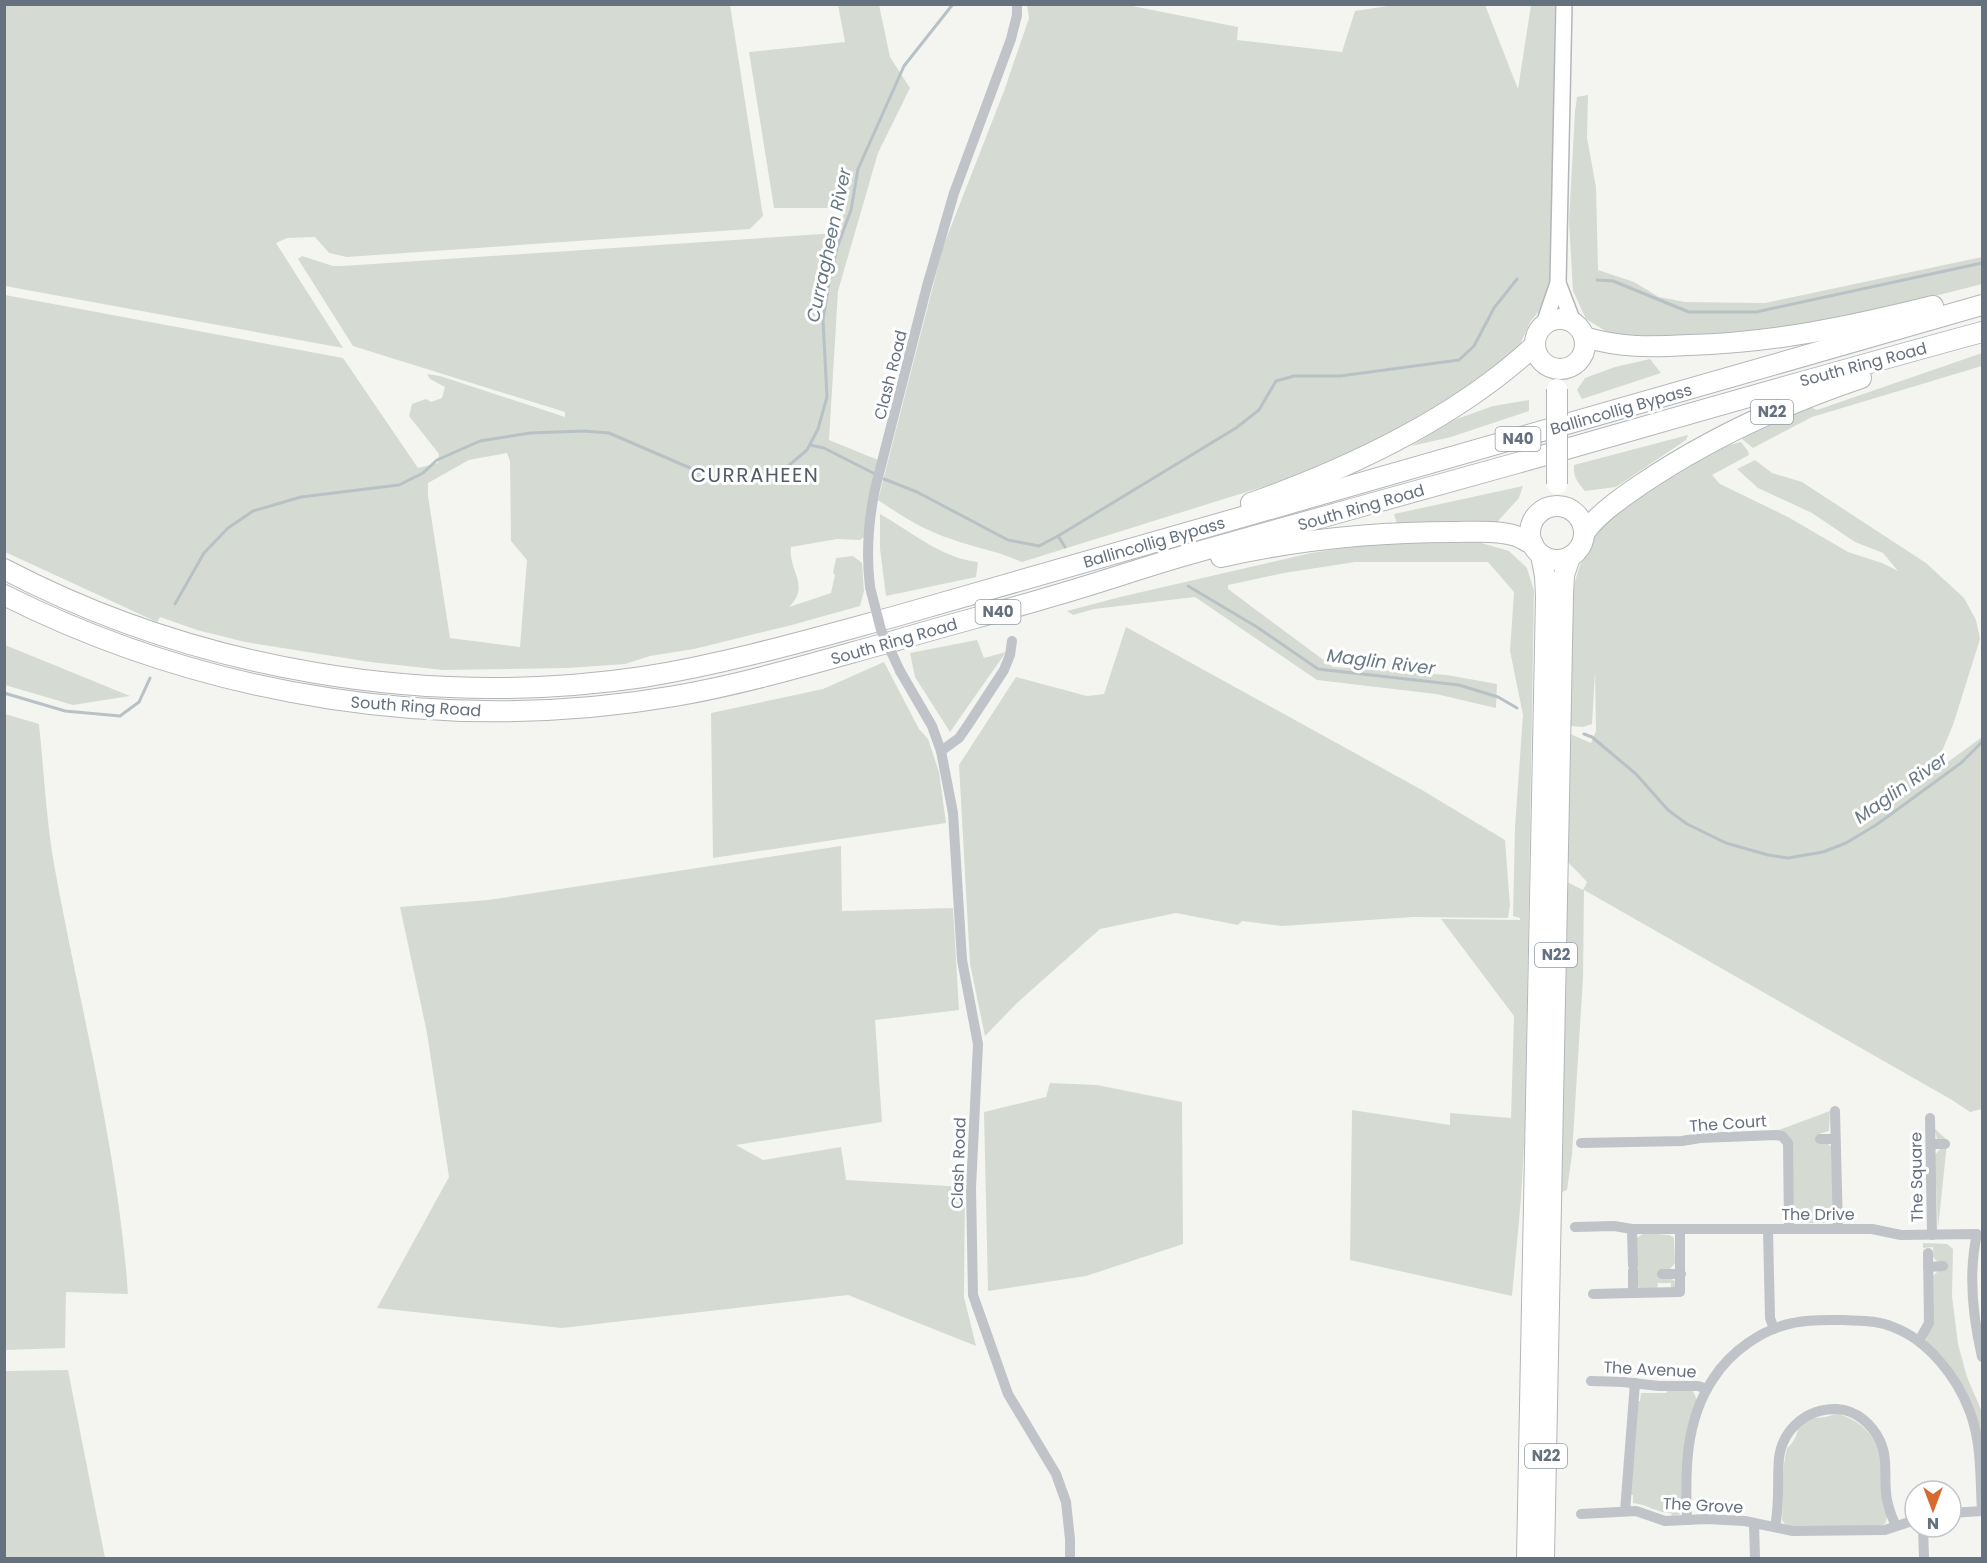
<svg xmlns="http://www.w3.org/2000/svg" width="1987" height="1563" font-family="Poppins,sans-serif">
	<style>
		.green { fill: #d5dbd3; fill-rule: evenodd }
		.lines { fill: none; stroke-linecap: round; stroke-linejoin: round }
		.stream { stroke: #b8c1c6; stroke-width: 3 }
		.secondary-casing { stroke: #b3b6bb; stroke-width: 18 }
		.highway-casing { stroke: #b3b6b9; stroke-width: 22 }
		.street { stroke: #c0c3c7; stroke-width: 10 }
		.secondary { stroke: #fff; stroke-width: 15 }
		.highway { stroke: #fff; stroke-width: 20 }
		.highway-bridge-casing { stroke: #b3b6b9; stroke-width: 22; stroke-linecap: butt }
		.street-bridge { stroke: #c0c3c7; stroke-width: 10 }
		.highway-bridge { stroke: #fff; stroke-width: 20 }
		.labels { text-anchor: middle; stroke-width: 6; stroke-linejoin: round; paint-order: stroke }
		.shield { fill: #fff; stroke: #949ca6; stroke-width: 1.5 }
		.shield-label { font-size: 15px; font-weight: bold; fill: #667180 }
		.street-label { font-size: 16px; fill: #667180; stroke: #fff }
		.water-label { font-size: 18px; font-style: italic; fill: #667984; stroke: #fff }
		.quarter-label { font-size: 20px; letter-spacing: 1.5px; fill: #535b66; stroke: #fff }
	</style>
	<rect width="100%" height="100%" fill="#f4f5f1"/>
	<g class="green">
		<path d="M1401 4 1485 5 1518 89 1531 5H1555L1551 290 1544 305 1530 322 1519 347 1452 400 1330 466 1022 562C997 551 976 548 951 539 925 531 900 515 878 500L943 247 1004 91 1029 18 1027 5H1127L1238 27 1237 40 1342 52 1355 11Z"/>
		<path d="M4 5H730L763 216 750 229 347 257 329 253 315 237 287 238 276 243 343 348 5 286Z"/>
		<path d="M838 5H879L890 57 910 88 878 153 838 291 829 440 878 460 864 537 860 540 837 539 791 547C788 571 811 585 789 607L831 593 835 575 833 573 836 558 853 556 862 563 864 591 860 606 788 626 694 649 650 656 625 664 568 668 443 670 370 662 245 642 197 630 160 617 157 622 5 552V295L343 358 418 468 438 463 439 454 409 416 412 404 426 399 431 402 442 398 445 387 430 379 427 374 440 376 565 417V412L353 346 298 259 302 256 333 266H343L837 233 849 197 840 208H774L749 52 845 42ZM507 453 510 461 511 541 527 560 520 647 450 638 428 496V483L469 460Z"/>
		<path d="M1588 95 1587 138 1596 187 1598 270 1634 282 1659 297 1685 302 1765 303 1982 257V284L1845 319 1743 336 1635 340 1612 335 1586 319 1573 291 1569 221 1575 111 1577 97Z"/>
		<path d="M1982 353V366L1812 417 1753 448 1742 439 1744 436 1779 422 1808 406 1817 410Z"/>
		<path d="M1650 359 1661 373 1582 399 1577 390 1585 378 1615 367Z"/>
		<path d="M1529 400V411L1451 437 1411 446 1454 420 1493 406Z"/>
		<path d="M1688 435 1686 440 1616 487 1585 491C1578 483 1573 477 1574 465Z"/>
		<path d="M1741 442 1748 451 1749 455 1712 475 1720 484 1788 517 1848 552 1882 563 1898 571 1883 553 1855 542 1812 513 1758 488 1737 469 1755 460 1772 473 1802 482 1926 563 1964 598 1976 620 1980 639 1953 725 1933 773 1982 737V1109L1970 1112 1952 1100 1584 890 1583 978 1572 1155 1567 1190 1562 1192 1559 1146 1563 1096 1567 882 1583 890 1587 882 1568 862V733L1591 743 1596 731 1595 672 1592 724 1583 727 1571 726 1569 723C1569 662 1558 577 1602 528 1617 511 1638 498 1656 485 1683 467 1709 449 1741 442Z"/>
		<path d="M1523 486 1519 498 1497 522 1397 524 1394 514Z"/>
		<path d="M880 514C912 532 941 558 978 562L976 577 886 596 880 549Z"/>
		<path d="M1478 542 1509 551 1527 568 1534 591 1525 1127 1521 1199 1512 1296 1350 1260 1352 1110 1450 1125V1113L1511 1118 1514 1016 1441 919 1520 920V918L1513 916 1515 827 1523 715 1510 651 1514 592 1488 562H1355L1284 573 1228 585V589L1333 667 1447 675 1497 684 1496 708 1436 694 1317 680 1195 597 1094 609 1073 615 1067 611 1120 597 1311 553 1369 544Z"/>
		<path d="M1126 627 1422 790 1505 840 1510 905 1508 918 1413 917 1282 926 1242 921 1238 925 1176 913 1100 929 1017 1003 985 1036 970 964 959 765 1016 677 1087 696 1104 694Z"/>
		<path d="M977 640 984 658 1006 652 950 732 915 677 910 653Z"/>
		<path d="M4 645H5L130 696 73 705 5 685Z"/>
		<path d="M884 662 919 729 928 739 939 772 946 823 713 858 711 713 823 689Z"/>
		<path d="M5 714 39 724C44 771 46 818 54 864 80 1008 118 1149 128 1294L66 1292 65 1348 5 1350Z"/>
		<path d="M841 846 842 911 953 908 959 1010 875 1020 882 1122 736 1145 763 1160 841 1147 846 1180 965 1187 964 1297 976 1346 848 1295 562 1328 377 1308 449 1177 427 1033 400 907 488 900Z"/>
		<path d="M1050 1083 1097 1085 1182 1102 1183 1244 1086 1276 988 1291 984 1112 1046 1097Z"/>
		<path d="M1830 1111 1829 1131 1819 1134 1831 1147 1834 1215 1826 1223H1800L1796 1221 1795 1216H1793L1792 1144 1776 1131Z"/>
		<path d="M1934 1128 1947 1140V1143L1938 1229 1935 1155 1940 1149Z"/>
		<path d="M1644 1233 1669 1235 1674 1238 1675 1263 1670 1269 1669 1278 1675 1281 1676 1288 1671 1290V1283H1658L1657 1290 1639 1288 1637 1284V1238Z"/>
		<path d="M1923 1243 1947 1244 1953 1249 1952 1296 1958 1344 1967 1377 1982 1412V1445L1979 1426 1926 1342 1933 1276 1938 1271V1262L1933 1257V1247L1923 1248Z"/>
		<path d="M68 1370 105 1558H5V1371Z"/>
		<path d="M1667 1391H1693L1697 1400 1682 1511 1679 1515 1672 1516 1671 1513C1656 1513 1647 1504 1633 1503V1495H1629L1637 1401H1640L1641 1393H1666Z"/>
		<path d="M1836 1413C1889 1429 1882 1471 1887 1518L1885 1524 1881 1526H1791L1785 1524 1782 1520C1784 1496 1781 1470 1787 1448 1792 1445 1798 1434 1798 1428L1814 1417C1819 1419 1832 1416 1836 1413Z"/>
	</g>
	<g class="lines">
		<g class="stream">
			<path d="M1597 280 1613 281 1689 312H1756L1982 263"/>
			<path d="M810 445 824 448 875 474"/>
			<path d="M884 479 917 492 1008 540 1039 546 1058 536 1065 547"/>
			<path d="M1058 536 1236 428 1259 410 1276 381 1294 376H1340L1459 360 1474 346 1494 308 1517 279"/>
			<path d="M1188 586 1257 627 1318 669 1459 685 1498 697 1517 708"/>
			<path d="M175 604 204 553 228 528 253 511 301 497 399 485 423 473 437 460 480 441 530 433 584 431 609 433 718 480H753L781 472 807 450 818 429 827 397 823 320 829 282 837 248 851 210 858 169 904 66 953 4"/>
			<path d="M4 693 65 711 120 716 139 702 150 678"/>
			<path d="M1584 734 1592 737 1636 774 1668 810 1687 824 1726 843 1768 855 1788 858 1823 852 1846 843 1876 825 1961 763 1982 742"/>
		</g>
		<defs>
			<g id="secondary">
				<path d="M1558 283 1573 322"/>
				<path d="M1544 324 1558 283 1564 4"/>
			</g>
			<g id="highway">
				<circle cx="1560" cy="344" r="25"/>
				<path d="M1584 337C1622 348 1650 347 1689 345 1772 343 1853 326 1933 306"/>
				<path d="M1251 503C1350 468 1456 418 1534 346"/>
				<circle cx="1557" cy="533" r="27"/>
				<path d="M1585 532C1599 513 1620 499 1640 485 1708 439 1784 404 1861 378"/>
				<path d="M1221 557C1296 540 1376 532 1453 532 1473 532 1497 530 1516 536 1522 538 1527 542 1533 544"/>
				<path d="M4 569C197 670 428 709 643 677 730 663 815 638 900 615L1982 305"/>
				<path d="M4 595C209 698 448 735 675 696 749 683 821 661 894 641 947 625 1000 612 1053 596 1099 583 1144 567 1190 554 1299 523 1408 494 1517 463 1672 419 1827 374 1982 332"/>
				<path d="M1527 1558 1546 596 1545 576 1541 555"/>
				<path d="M1544 1558 1563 595 1564 575 1570 557"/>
			</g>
		</defs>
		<use href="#secondary" class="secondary-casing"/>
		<use href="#highway" class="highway-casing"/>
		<g class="street">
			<path d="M870 587C866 554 868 523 875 489L927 286 954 193 1011 39 1017 15V4"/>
			<path d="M900 671 932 726 941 751 953 813 962 960 978 1044 971 1188 973 1295 1008 1394 1056 1474 1066 1502 1070 1539V1558"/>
			<path d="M941 751 959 738 968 725 1004 670 1010 655 1012 641"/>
			<path d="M1835 1111 1838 1229"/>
			<path d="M1930 1118 1932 1235"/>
			<path d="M1820 1139H1835"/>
			<path d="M1581 1143 1682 1141 1700 1138 1776 1135 1782 1136 1788 1143 1789 1229"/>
			<path d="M1931 1144H1945"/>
			<path d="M1575 1227 1614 1226 1632 1229"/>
			<path d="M1768 1230 1770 1318 1774 1329"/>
			<path d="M1633 1265 1632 1229H1872L1901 1235 1977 1234C1968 1274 1973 1318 1982 1357"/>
			<path d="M1928 1267 1943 1266"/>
			<path d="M1633 1271V1293L1680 1292V1230"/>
			<path d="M1662 1274H1681"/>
			<path d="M1593 1294 1633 1293"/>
			<path d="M1919 1341 1929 1323 1928 1253"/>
			<path d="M1591 1381 1623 1382 1659 1386H1698L1707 1389"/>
			<path d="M1625 1511 1635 1383"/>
			<path d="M1951 1513 1982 1511"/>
			<path d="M1581 1514 1636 1511 1665 1521 1707 1519 1745 1521 1793 1531 1885 1530 1915 1520"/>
			<path d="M1687 1520C1685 1471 1685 1421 1713 1379 1730 1352 1762 1329 1793 1323 1810 1319 1827 1320 1843 1320 1860 1321 1877 1320 1893 1327 1928 1340 1957 1377 1970 1412 1982 1444 1980 1479 1982 1511"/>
			<path d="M1754 1523 1755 1558"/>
			<path d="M1775 1527C1780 1503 1777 1481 1779 1458 1783 1428 1808 1408 1837 1409 1856 1410 1872 1424 1880 1441 1889 1460 1883 1480 1887 1500 1889 1509 1892 1518 1896 1526"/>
			<path d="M1923 1527 1924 1558"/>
		</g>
		<use href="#secondary" class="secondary"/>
		<use href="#highway" class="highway"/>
		<defs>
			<path id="highway-bridge" d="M1557 484V389"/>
		</defs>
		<use href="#highway-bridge" class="highway-bridge-casing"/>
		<path class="street-bridge" d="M870 587 881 630 900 671"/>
		<use href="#highway-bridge" class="highway-bridge"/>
	</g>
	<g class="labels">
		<g class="shield">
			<rect x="1751" y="400" width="42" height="24" rx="4.5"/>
			<rect x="1495.5" y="427" width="45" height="24" rx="4.5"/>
			<rect x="975.5" y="600" width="45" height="24" rx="4.5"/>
			<rect x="1535" y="943" width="42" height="24" rx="4.5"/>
			<rect x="1525" y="1444" width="42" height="24" rx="4.5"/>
		</g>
		<g class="shield-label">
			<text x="1772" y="417">N22</text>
			<text x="1518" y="444">N40</text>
			<text x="998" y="617">N40</text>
			<text x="1556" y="960">N22</text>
			<text x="1546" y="1461">N22</text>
		</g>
		<g class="street-label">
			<text transform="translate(1863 364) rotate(-15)" y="6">South Ring Road</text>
			<text transform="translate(890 375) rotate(-76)" y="6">Clash Road</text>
			<text transform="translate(1621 409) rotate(-16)" y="6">Ballincollig Bypass</text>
			<text transform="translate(1361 507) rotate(-16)" y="6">South Ring Road</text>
			<text transform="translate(1154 542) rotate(-16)" y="6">Ballincollig Bypass</text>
			<text transform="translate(894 641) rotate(-16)" y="6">South Ring Road</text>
			<text transform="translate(416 706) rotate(4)" y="6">South Ring Road</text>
			<text transform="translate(1728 1123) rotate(-4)" y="6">The Court</text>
			<text transform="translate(958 1163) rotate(-88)" y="6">Clash Road</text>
			<text transform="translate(1916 1177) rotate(-91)" y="6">The Square</text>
			<text x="1818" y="1220">The Drive</text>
			<text transform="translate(1650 1369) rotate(3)" y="6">The Avenue</text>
			<text transform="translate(1703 1505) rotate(3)" y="6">The Grove</text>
		</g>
		<g class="water-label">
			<text transform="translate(829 245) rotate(-78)" y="6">Curragheen River</text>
			<text transform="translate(1381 662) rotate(7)" y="6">Maglin River</text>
			<text transform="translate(1901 788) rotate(-35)" y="6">Maglin River</text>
		</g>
		<g class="quarter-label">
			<text x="755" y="482">CURRAHEEN</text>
		</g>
	</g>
	<rect width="1987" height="1563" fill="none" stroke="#667180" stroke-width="12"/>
	<g transform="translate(1933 1509) rotate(180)"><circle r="28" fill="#ffffff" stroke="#c2c6cc" stroke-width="1.5"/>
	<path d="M0-4.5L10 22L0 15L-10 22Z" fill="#d76b2f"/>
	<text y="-9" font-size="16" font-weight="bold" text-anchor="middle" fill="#667180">N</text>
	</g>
</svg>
